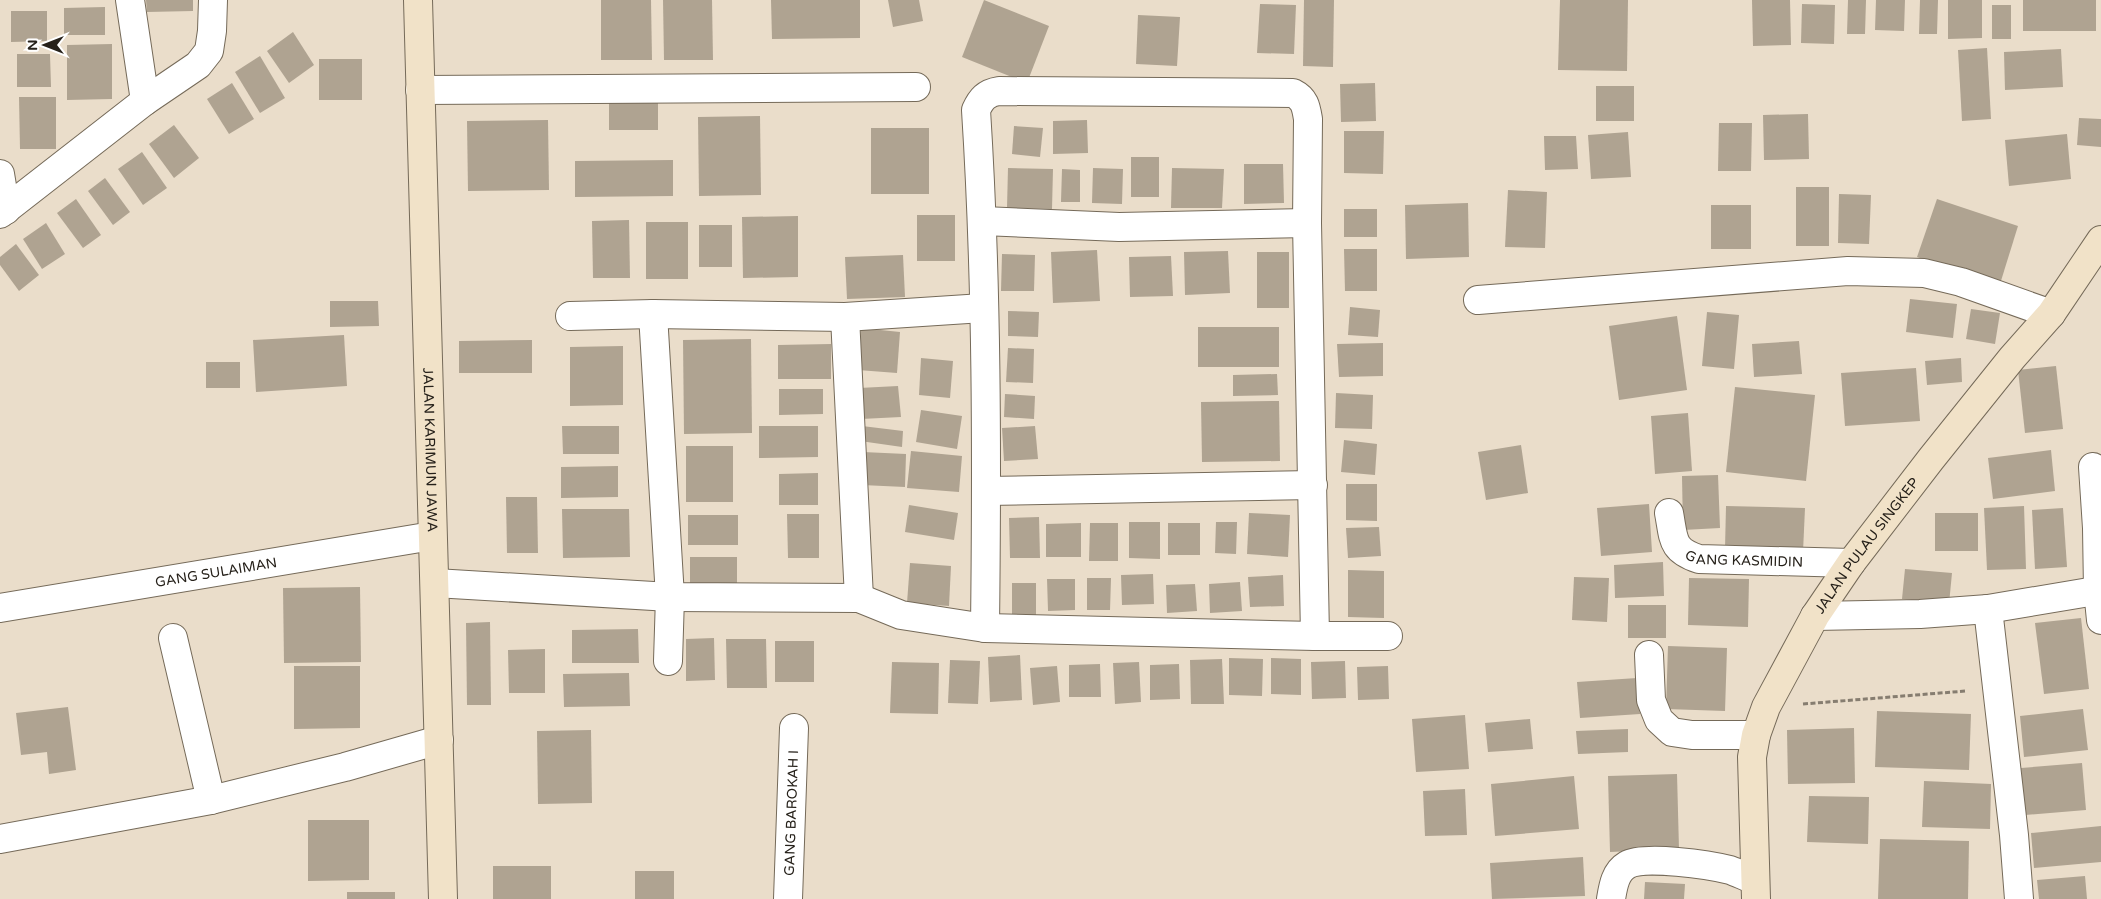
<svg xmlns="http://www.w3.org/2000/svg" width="2101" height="899" font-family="'Varela Round',sans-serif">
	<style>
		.building { fill: #afa391 }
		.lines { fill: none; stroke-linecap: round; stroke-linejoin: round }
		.street-casing { stroke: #756a59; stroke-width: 30 }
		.secondary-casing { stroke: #756a59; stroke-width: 30 }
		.path { stroke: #867d70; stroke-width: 3; stroke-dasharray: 5 2.5; stroke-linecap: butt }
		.street { stroke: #fff; stroke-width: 28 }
		.secondary { stroke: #f1e2c8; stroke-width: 28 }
		.labels { text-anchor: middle; stroke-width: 5; stroke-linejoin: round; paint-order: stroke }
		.street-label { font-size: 14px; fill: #26211a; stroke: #fff }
	</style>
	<rect width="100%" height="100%" fill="#eaddca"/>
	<g class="building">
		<path d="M146 0H193V11L147 12Z"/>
		<path d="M601 0H651L652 60H601Z"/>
		<path d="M663 0H712L713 60H664Z"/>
		<path d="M771 0H860V38L772 39Z"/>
		<path d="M888 0H919L923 21 893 27Z"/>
		<path d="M984 0 1049 26 1027 83 962 57Z"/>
		<path d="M1304 0H1334L1333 67 1303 66Z"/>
		<path d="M1560 0H1628L1627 71 1558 70Z"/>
		<path d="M1752 0H1790L1791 45 1753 46Z"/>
		<path d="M1848 0H1866L1865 34H1847Z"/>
		<path d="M1876 0H1905L1904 31 1875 30Z"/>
		<path d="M1920 0H1938L1937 34H1919Z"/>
		<path d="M1948 0H1982V38L1948 39Z"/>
		<rect x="2023" y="0" width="73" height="31"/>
		<path d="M1260 4 1296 5 1294 54 1257 53Z"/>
		<path d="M1802 4 1835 5 1834 44 1801 43Z"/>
		<rect x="1992" y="5" width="19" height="34"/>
		<path d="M105 7V35H64V8Z"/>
		<path d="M11 11H47V41L11 42Z"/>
		<path d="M1138 15 1180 17 1177 66 1136 64Z"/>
		<path d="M293 32 314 65 289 83 267 51Z"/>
		<path d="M112 44V99L67 100V45Z"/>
		<path d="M1987 48 1991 119 1962 121 1958 50Z"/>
		<path d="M2061 49 2063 87 2005 90 2004 52Z"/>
		<path d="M17 54H50L51 87H17Z"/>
		<path d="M260 56 285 98 260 113 235 72Z"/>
		<rect x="319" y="59" width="43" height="41"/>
		<path d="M232 83 254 119 229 134 207 99Z"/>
		<path d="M1375 83 1376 121 1341 122 1340 84Z"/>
		<rect x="1596" y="86" width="38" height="35"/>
		<path d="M19 97H56V149H20Z"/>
		<rect x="609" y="97" width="49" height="33"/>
		<path d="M1808 114 1809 159 1764 160 1763 115Z"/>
		<path d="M760 116 761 195 699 196 698 117Z"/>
		<path d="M2079 118 2101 119V147L2077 145Z"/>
		<path d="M548 120 549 190 468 191 467 121Z"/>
		<path d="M1087 120 1088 153 1053 154V121Z"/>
		<path d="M1719 123H1752L1751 171H1718Z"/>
		<path d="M174 125 199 158 174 178 149 144Z"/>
		<path d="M1014 126 1043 128 1040 157 1012 154Z"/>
		<rect x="871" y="128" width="58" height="66"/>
		<path d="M1344 131H1384L1383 174 1344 173Z"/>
		<path d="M1628 132 1631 177 1591 179 1588 135Z"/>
		<path d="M2067 134 2071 179 2009 186 2005 140Z"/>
		<path d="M1544 136H1576L1578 169 1545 170Z"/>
		<path d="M142 152 167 188 143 205 118 169Z"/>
		<rect x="1131" y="157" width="28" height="40"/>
		<path d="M673 160V196L575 197V161Z"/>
		<path d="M1244 164H1283L1284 203 1244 204Z"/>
		<path d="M1008 168 1053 169 1052 209 1007 208Z"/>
		<path d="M1093 168 1123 169 1122 204 1092 203Z"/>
		<path d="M1172 168 1224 169 1222 208H1171Z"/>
		<path d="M1062 169 1080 170V202H1061Z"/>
		<path d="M105 178 130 212 113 225 88 191Z"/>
		<rect x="1796" y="187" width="33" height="59"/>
		<path d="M1508 190 1547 192 1545 248 1505 247Z"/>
		<path d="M1839 194 1871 195 1869 244 1838 243Z"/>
		<path d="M76 199 101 235 83 248 57 213Z"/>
		<path d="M1937 199 2018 226 2000 284 1917 257Z"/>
		<path d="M1468 203 1469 257 1406 259 1405 205Z"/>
		<rect x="1711" y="205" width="40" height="44"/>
		<rect x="1344" y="209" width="33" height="28"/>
		<rect x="917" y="215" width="38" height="46"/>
		<path d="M798 216V277L743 278 742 217Z"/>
		<path d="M629 220 630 278H593L592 221Z"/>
		<rect x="646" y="222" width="42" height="57"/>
		<path d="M46 223 65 254 42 269 23 239Z"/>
		<rect x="699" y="225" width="33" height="42"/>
		<path d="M16 244 39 275 19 291 0 265V257Z"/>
		<path d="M1344 249H1377V291H1345Z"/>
		<path d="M1097 250 1100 301 1053 303 1051 252Z"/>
		<path d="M1228 251 1230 293 1185 295 1184 252Z"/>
		<rect x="1257" y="252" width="32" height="56"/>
		<path d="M1002 254 1035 255 1034 291H1001Z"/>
		<path d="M903 255 905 297 847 299 845 257Z"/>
		<path d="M1171 256 1173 296 1130 297 1129 257Z"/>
		<path d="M1910 299 1957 304 1953 338 1906 332Z"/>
		<path d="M330 301H378L379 326 330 327Z"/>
		<path d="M1350 307 1380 310 1378 337 1348 335Z"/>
		<path d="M1971 309 2000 313 1995 344 1966 339Z"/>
		<path d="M1008 311 1039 312 1038 337 1008 336Z"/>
		<path d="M1707 312 1739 315 1734 369 1702 366Z"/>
		<path d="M1677 316 1687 390 1619 400 1609 326Z"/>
		<rect x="1198" y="327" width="81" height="40"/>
		<path d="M861 328 900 332 897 373 858 370Z"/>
		<path d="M344 335 347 386 256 392 253 340Z"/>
		<path d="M751 339 752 433 684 434 683 340Z"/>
		<path d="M532 340V373H459V341Z"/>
		<path d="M1799 341 1802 374 1754 377 1752 344Z"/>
		<path d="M1383 343V376L1339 377 1337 344Z"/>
		<path d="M831 344V379H778V345Z"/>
		<path d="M623 346V405L570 406V347Z"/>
		<path d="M1008 348 1034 349 1033 383 1006 382Z"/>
		<path d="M921 358 953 361 950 398 919 395Z"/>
		<path d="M1961 358 1962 382 1927 385 1925 361Z"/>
		<rect x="206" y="362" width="34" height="26"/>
		<path d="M2056 366 2063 429 2025 433 2018 370Z"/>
		<path d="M1916 368 1920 421 1845 426 1841 373Z"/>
		<path d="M1277 374 1278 395 1233 396V375Z"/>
		<path d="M898 386 901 417 861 419 859 388Z"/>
		<path d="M1735 387 1815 395 1806 481 1726 472Z"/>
		<path d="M779 389H823V414L779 415Z"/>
		<path d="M1336 393 1373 395 1372 429 1335 428Z"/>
		<path d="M1005 394 1035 396 1034 419 1004 417Z"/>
		<path d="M1279 401 1280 461 1202 462 1201 402Z"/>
		<path d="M921 410 962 416 957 449 916 442Z"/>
		<path d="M1688 413 1692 471 1655 474 1651 416Z"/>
		<path d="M562 426H619V454H563Z"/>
		<path d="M759 426H818V457L759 458Z"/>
		<path d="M862 426 903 431 902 447 860 441Z"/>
		<path d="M1035 426 1038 459 1004 461 1002 428Z"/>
		<path d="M1344 440 1377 444 1375 475 1341 472Z"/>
		<path d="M1521 445 1528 493 1486 500 1478 452Z"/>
		<rect x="686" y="446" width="47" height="56"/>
		<path d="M2051 450 2055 491 1993 499 1988 458Z"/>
		<path d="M911 451 962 456 959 492 907 488Z"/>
		<path d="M863 452 906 454 905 487 862 485Z"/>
		<path d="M618 466V497L561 498V467Z"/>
		<path d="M818 473V505H779V474Z"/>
		<path d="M1718 475 1720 528 1683 530 1682 476Z"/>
		<path d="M1346 484H1377V521L1346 520Z"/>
		<path d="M506 497H537L538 553H507Z"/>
		<path d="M1649 504 1652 552 1601 556 1597 508Z"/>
		<path d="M909 505 958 513 954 540 905 532Z"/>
		<path d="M1726 506 1805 508 1803 552 1725 549Z"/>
		<path d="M2024 506 2026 569 1987 570 1984 508Z"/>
		<path d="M2063 508 2067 567 2035 569 2032 510Z"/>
		<path d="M562 509H629L630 557 563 558Z"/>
		<path d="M1249 513 1290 515 1288 557 1247 554Z"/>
		<rect x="1935" y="513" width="43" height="38"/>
		<path d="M787 514H819V558H788Z"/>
		<rect x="688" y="515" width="50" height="30"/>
		<path d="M1039 517 1040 558H1010L1009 518Z"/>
		<path d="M1129 522H1160V559L1129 558Z"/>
		<path d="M1216 522H1237L1236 554 1215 553Z"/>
		<path d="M1081 523V557H1046V524Z"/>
		<path d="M1090 523H1118V561H1089Z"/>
		<rect x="1168" y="523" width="32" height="32"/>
		<path d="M1379 527 1381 556 1348 558 1346 528Z"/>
		<rect x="690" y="557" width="47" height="31"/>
		<path d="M1663 562 1664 596 1615 598 1614 565Z"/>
		<path d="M910 563 951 566 949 606 907 603Z"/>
		<path d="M1905 569 1952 573 1949 604 1902 599Z"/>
		<path d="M1348 570 1384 571V618L1348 617Z"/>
		<path d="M1153 574 1154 604 1122 605 1121 575Z"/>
		<path d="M1283 575 1284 606 1250 607 1248 577Z"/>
		<path d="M1574 577 1609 578 1607 622 1572 620Z"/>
		<path d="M1087 578H1111L1110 610H1087Z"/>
		<path d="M1689 578 1749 579 1748 627 1688 625Z"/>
		<path d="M1047 579H1075V610L1048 611Z"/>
		<path d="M1240 582 1242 611 1210 613 1209 584Z"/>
		<rect x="1012" y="583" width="24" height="35"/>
		<path d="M1195 584 1197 611 1167 613 1166 585Z"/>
		<path d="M360 587 361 662 284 663 283 588Z"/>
		<rect x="1628" y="605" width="38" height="33"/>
		<path d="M2081 618 2089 689 2044 694 2035 623Z"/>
		<path d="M490 622 491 705H467L466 623Z"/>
		<path d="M638 629 639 663H572V630Z"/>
		<path d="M714 638 715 680 686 681V639Z"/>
		<path d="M726 639H766L767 688H727Z"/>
		<rect x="775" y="641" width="39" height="41"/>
		<path d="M1668 646 1727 648 1725 711 1666 709Z"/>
		<path d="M545 649V693H509L508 650Z"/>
		<path d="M1020 655 1022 700 990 702 988 657Z"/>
		<path d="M1229 658 1263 659 1262 696 1229 695Z"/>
		<path d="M1271 658 1301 659V695L1271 694Z"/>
		<path d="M1222 659 1224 704H1191L1190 660Z"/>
		<path d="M950 660 980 661 978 704 948 703Z"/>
		<path d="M1345 661 1346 698 1312 699 1311 662Z"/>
		<path d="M892 662 939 663 938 714 890 713Z"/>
		<path d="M1139 662 1141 702 1115 704 1113 663Z"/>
		<path d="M1100 664 1101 697H1069V665Z"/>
		<path d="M1179 664 1180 699 1150 700V665Z"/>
		<path d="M294 666H360V728L294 729Z"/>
		<path d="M1057 666 1060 702 1033 705 1030 668Z"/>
		<path d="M1388 666 1389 699 1358 700 1357 667Z"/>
		<path d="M629 673 630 706 564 707 563 674Z"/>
		<path d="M1637 678 1640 714 1580 718 1577 682Z"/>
		<path d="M68 707 76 770 49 774 47 752 21 755 16 713Z"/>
		<path d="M2083 709 2088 750 2024 757 2020 716Z"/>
		<path d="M1877 711 1971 714 1969 770 1875 767Z"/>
		<path d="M1465 715 1469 769 1416 772 1412 719Z"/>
		<path d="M1530 719 1533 749 1488 752 1485 723Z"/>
		<path d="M1854 728 1855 783 1788 784 1787 730Z"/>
		<path d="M1628 729V752L1578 754 1576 731Z"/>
		<path d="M591 730 592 803 538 804 537 731Z"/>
		<path d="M2082 763 2086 810 2025 815 2021 768Z"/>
		<path d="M1677 774 1679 849 1610 852 1608 776Z"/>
		<path d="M1574 776 1579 829 1495 836 1491 784Z"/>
		<path d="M1924 781 1991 784 1990 829 1922 827Z"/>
		<path d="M1465 789 1467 835 1425 836 1423 791Z"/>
		<path d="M1809 796 1869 797 1868 844 1807 842Z"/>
		<path d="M308 820H369V880L308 881Z"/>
		<path d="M2101 826V862L2034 868 2031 833Z"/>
		<path d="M1880 839 1969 841 1968 899H1878Z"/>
		<path d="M1583 857 1585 896 1492 899 1490 863Z"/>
		<rect x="493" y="866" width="58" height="33"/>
		<rect x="635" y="871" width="39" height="28"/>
		<path d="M2085 876 2087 899H2039L2037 880Z"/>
		<path d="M1645 882 1685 884 1684 899H1644Z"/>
		<rect x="347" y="892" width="48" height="7"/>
	</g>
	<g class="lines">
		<defs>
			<g id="street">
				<path d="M130 0 145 101"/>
				<path d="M420 90 916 87"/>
				<path d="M0 174 6 210"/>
				<path d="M0 214 145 101 198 65 209 51 212 31 213 0"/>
				<path d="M983 221 1119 227 1307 223"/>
				<path d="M1478 300 1848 271 1924 273 1961 282 2051 314"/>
				<path d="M653 314 670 597 668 661"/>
				<path d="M570 316 653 314 845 317 983 308"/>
				<path d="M845 317 859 598"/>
				<path d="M2093 467 2097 528 2098 590 2101 620"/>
				<path d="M986 491 1313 485"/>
				<path id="s1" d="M1669 513C1674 539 1671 550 1699 559L1851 563"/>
				<path d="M435 583 670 597 859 598 901 615 985 628 1315 636H1388"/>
				<path id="s2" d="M0 608 432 536"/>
				<path d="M1988 609 2014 835 2019 899"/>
				<path d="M1815 616 1920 614 1988 609 2101 590"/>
				<path d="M985 628C987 456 987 282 976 110 981 99 986 93 999 91L1293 93C1305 99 1306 107 1308 119L1307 223 1315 636"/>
				<path d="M173 638 211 800"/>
				<path d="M1649 655 1651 700 1659 720 1672 732 1692 735H1756"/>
				<path d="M0 839 211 800 345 767 439 740"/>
				<path id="s3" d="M788 899 794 728"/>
				<path d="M1611 899C1613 887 1615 872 1627 865 1644 855 1710 865 1730 870 1738 873 1747 877 1755 880"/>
			</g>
			<g id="secondary">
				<path id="s4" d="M418 0 443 899"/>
				<path id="s5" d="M1756 899 1752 757 1756 735 1766 707 1815 616 1851 563 1931 459 2012 358 2051 314 2101 240"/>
			</g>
		</defs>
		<use href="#street" class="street-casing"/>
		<use href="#secondary" class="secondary-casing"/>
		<path class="path" d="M1803 704 1966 691"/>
		<use href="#street" class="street"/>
		<use href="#secondary" class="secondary"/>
	</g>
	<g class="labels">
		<g class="street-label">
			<text dy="5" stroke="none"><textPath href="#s4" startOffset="450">JALAN KARIMUN JAWA</textPath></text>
			<text dy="5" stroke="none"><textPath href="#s5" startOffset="385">JALAN PULAU SINGKEP</textPath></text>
			<text dy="5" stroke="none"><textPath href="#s1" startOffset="105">GANG KASMIDIN</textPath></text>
			<text dy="5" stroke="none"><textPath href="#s2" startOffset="219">GANG SULAIMAN</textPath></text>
			<text dy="5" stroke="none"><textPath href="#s3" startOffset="86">GANG BAROKAH I</textPath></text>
		</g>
	</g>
	<g transform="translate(45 45) rotate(270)" stroke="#ffffff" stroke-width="4" paint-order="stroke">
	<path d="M0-4L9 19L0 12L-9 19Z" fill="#26211a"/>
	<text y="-8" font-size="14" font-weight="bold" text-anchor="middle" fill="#26211a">N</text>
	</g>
</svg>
